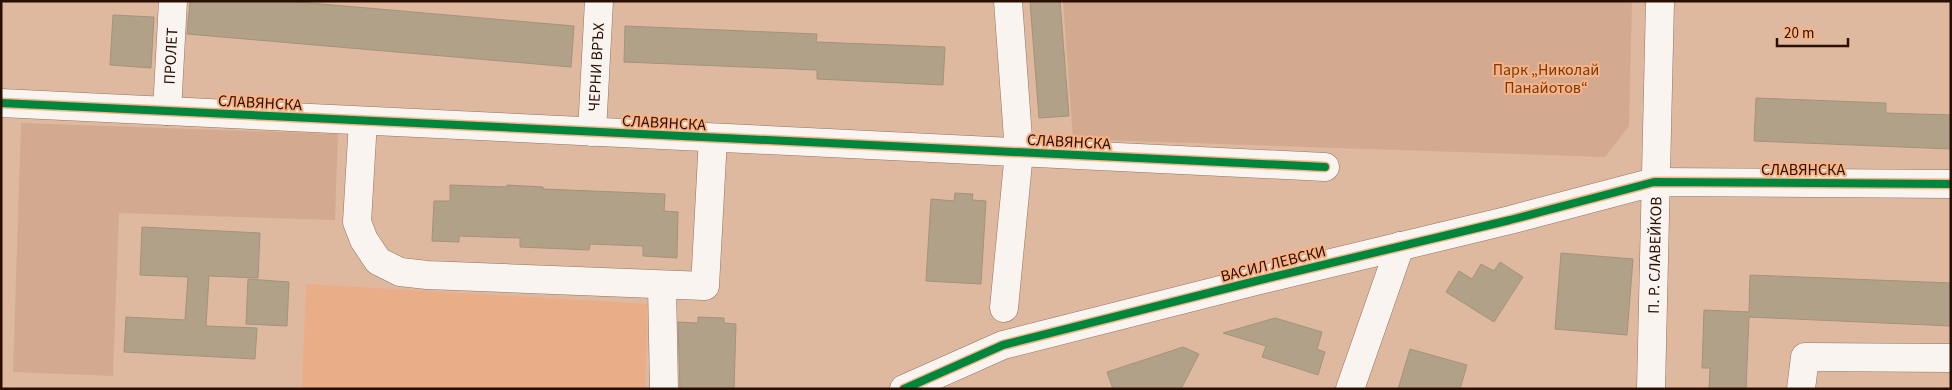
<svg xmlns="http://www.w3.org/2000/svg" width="1952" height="390" font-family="'Source Sans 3',sans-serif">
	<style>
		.built { fill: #e9ad88 }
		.green { fill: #d3aa90 }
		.building { fill: #b2a189; stroke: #a49379 }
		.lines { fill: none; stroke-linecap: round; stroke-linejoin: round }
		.minor-casing { stroke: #917460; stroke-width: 29 }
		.minor { stroke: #faf4f1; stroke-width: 28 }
		.cycleway-casing { stroke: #f9b286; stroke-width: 11 }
		.cycleway { stroke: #00873e; stroke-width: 8 }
		.labels { text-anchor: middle; stroke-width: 4; stroke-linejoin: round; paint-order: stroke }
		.street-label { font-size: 16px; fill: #280f00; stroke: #f9b286 }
		.park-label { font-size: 16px; fill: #763b0d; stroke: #f9b286 }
	</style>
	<rect width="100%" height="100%" fill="#dfb8a0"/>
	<path class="built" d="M306 284 648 304 645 389H302Z"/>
	<g class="green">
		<path d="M1063 1H1632L1629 126 1605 157 1073 139Z"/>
		<path d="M21 123 338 134 335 220 119 213 113 376 13 372Z"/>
	</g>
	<g class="building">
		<path d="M190 1H287L574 26 571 67 187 34Z"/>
		<path d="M1030 1H1060L1069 116 1039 118Z"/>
		<path d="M113 15 154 17 151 68 110 65Z"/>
		<path d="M625 26 817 34 816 42 945 47 943 85 817 79V70L624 62Z"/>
		<path d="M1756 98 1886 103V113L1951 115V149L1754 141Z"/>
		<path d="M450 185 507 187V185L543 187V189L665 194 664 211 678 212 677 258 643 256V246L590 244 589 250 520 247V238L459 236V242L432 241 434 201H450Z"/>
		<path d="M955 193 973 194 972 200 986 201 981 284 926 281 931 199 954 201Z"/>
		<path d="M142 227 260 233 258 278 209 276 206 326 257 328 255 359 124 352 126 317 185 320 188 277 140 275Z"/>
		<path d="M1561 253 1633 259 1627 335 1555 329Z"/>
		<path d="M1500 262 1523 277 1494 322 1446 292 1459 271 1472 279 1481 264 1494 271Z"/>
		<path d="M1750 275 1951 283V326L1749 317 1746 389H1709L1710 368H1702L1704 310 1749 312Z"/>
		<path d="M248 279 289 282 287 326 246 324Z"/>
		<path d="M698 317 724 318V323L736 324 734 389H680L678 322 698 323Z"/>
		<path d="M1275 318 1322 332 1317 349 1325 352 1318 375 1262 357 1266 346 1223 333Z"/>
		<path d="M1183 347 1199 354 1181 389H1113L1107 372Z"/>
		<path d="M1410 349 1467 365 1460 389H1398Z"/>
	</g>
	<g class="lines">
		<defs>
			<g id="minor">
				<path d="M1 103 1325 167"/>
				<path id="s1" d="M167 111 173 1"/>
				<path d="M363 121 357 222 364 240 378 261 400 272 427 275 705 286 713 138"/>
				<path id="s2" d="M592 132 599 1"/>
				<path d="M662 285 664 389"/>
				<path d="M1004 308 1019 152 1008 1"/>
				<path d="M904 389 1003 345 1256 281 1510 220 1654 182 1951 184"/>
				<path d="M1350 389 1400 246"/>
				<path id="s3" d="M1651 389 1660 1"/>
				<path d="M1801 389 1805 357 1951 358"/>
			</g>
		</defs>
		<use href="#minor" class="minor-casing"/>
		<use href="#minor" class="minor"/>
		<defs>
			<g id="cycleway">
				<path d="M1 103 1325 167"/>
				<path d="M904 389 1003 345 1256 281 1510 220 1654 182 1951 184"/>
			</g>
		</defs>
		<use href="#cycleway" class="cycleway-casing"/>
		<use href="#cycleway" class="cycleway"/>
	</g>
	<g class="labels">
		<g class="street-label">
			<text dy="6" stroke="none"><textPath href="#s1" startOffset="55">ПРОЛЕТ</textPath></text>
			<text dy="6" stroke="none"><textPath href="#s2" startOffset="65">ЧЕРНИ ВРЪХ</textPath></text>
			<text transform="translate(260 102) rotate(3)" y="6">СЛАВЯНСКА</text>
			<text transform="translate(664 122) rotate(3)" y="6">СЛАВЯНСКА</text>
			<text transform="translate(1069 141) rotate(3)" y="6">СЛАВЯНСКА</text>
			<text x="1803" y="175">СЛАВЯНСКА</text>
			<text dy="6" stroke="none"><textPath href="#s3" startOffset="134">П. Р. СЛАВЕЙКОВ</textPath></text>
			<text transform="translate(1273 263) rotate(-14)" y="6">ВАСИЛ ЛЕВСКИ</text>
		</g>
		<g class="park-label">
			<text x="1546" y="75">Парк „Николай<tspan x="1546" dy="18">Панайотов“</tspan></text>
		</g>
	</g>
	<rect width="1952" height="390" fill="none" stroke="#280f00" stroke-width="5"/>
	<path d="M1777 38v8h71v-8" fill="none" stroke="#280f00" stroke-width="2.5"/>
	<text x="1784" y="38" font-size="15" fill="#280f00" stroke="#f9b286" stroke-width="4" paint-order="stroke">20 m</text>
</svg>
